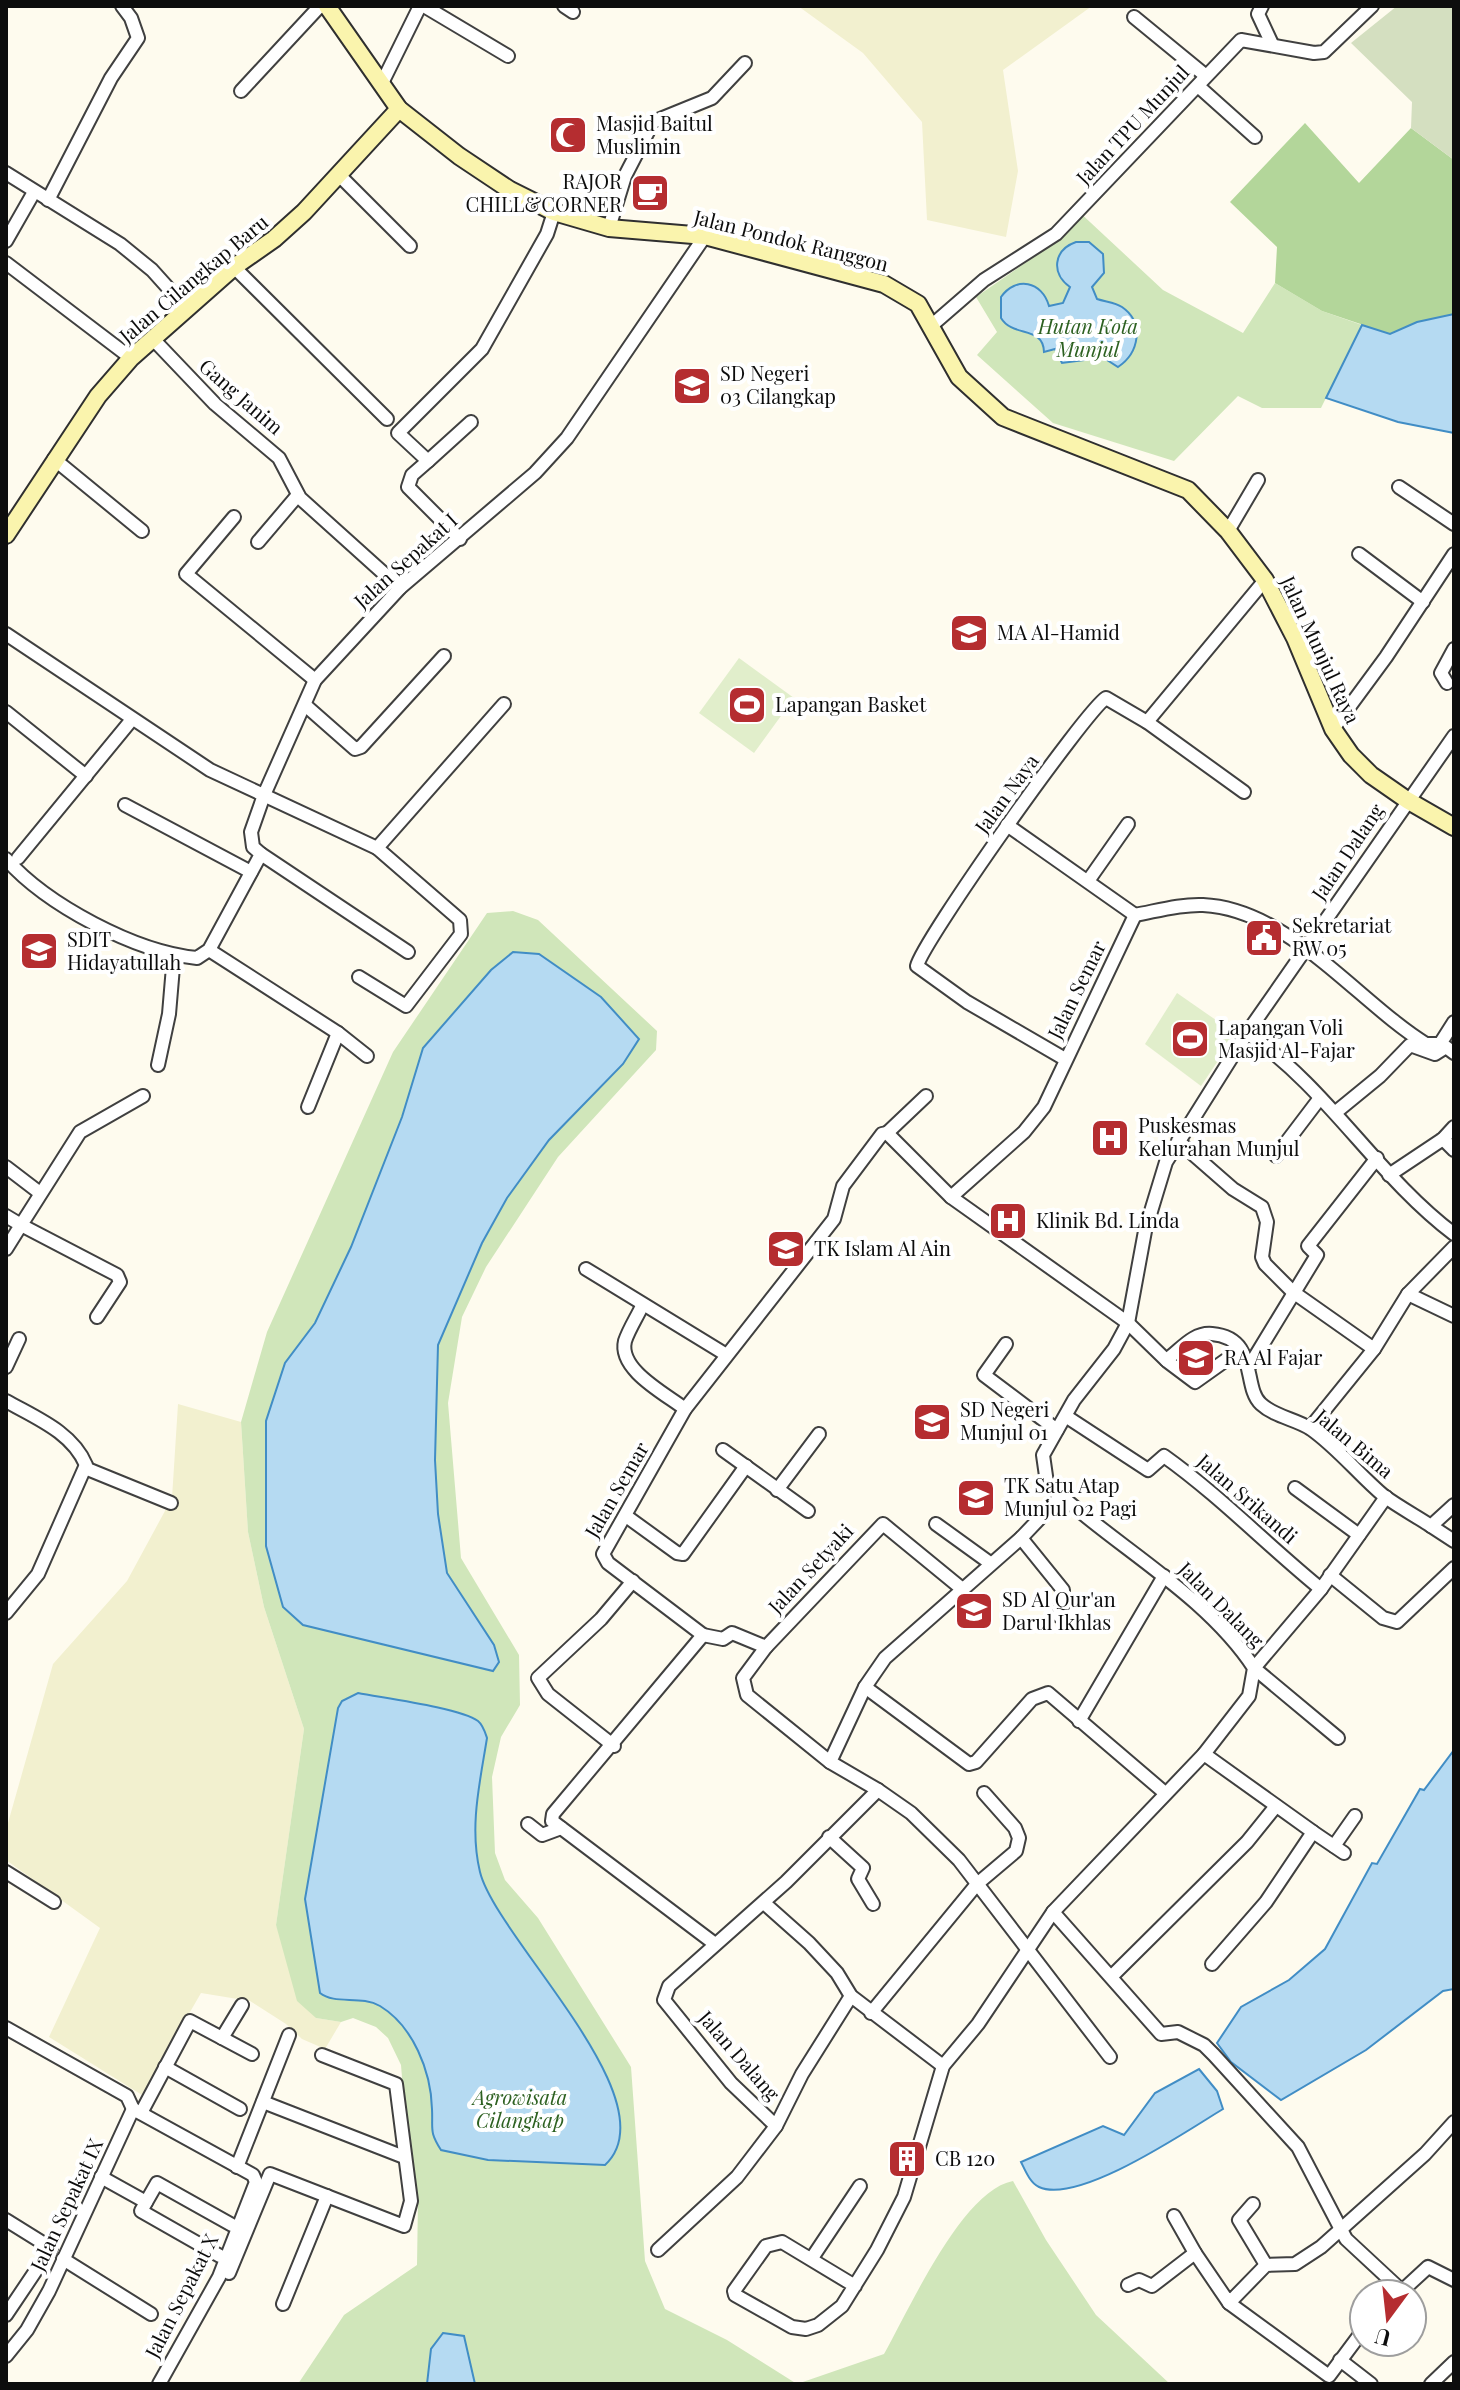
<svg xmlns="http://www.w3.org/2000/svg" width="1460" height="2390" font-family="'Playfair Display',serif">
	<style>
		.farmland { fill: #f2f0cf }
		.green { fill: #d0e6ba }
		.forest { fill: #b3d69a }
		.cemetery { fill: #d4dfc0 }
		.pitch { fill: #e1eecb }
		.water { fill: #b5daf2; stroke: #418dc5; stroke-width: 2 }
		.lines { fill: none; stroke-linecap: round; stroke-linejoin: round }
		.street-casing { stroke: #404040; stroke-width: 16 }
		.secondary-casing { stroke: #2f2f2f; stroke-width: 20 }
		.street { stroke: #fff; stroke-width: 12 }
		.secondary { stroke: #faf4ad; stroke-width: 16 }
		.labels { text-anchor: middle; stroke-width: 8; stroke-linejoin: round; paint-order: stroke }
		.poi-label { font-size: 20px; fill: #0d0d0d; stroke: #fff; text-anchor: start }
		.street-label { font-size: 20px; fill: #0d0d0d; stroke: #fff }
		.park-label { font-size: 20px; font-style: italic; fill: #2d6121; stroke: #fff }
	</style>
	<rect width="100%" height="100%" fill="#fefbee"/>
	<g class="farmland">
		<path d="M798 6H1092L1003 70 1018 171 1006 237 927 220 922 122 863 53Z"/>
		<path d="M178 1404 241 1422 248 1532 264 1607 304 1729 276 1925 316 2018 341 2022 325 2049 302 2039 286 2024 250 2001 201 1993 142 2095 49 2037 100 1928 6 1860V1830L53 1664 127 1581 172 1498Z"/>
	</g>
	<g class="green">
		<path d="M1076 209 1163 290 1243 333 1275 283 1322 311 1362 325 1321 408H1262L1238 396 1174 461 1053 423 977 355 997 332 976 297 1057 241Z"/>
		<path d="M513 911 538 920 657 1031 656 1050 558 1157 486 1267 462 1317 448 1403 461 1558 519 1655 520 1705 501 1737 492 1777 495 1853 505 1880 538 1918 631 2067 645 2261 665 2309 727 2340 797 2384 884 2354C909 2310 962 2190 1013 2181L1046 2240 1096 2315 1170 2384H298L344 2315 417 2265 418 2200 407 2139 401 2065 388 2038 376 2027 353 2018 341 2022 316 2018 297 2001 276 1925 304 1729 264 1607 248 1532 241 1422 267 1332 393 1052 487 913Z"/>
	</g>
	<path class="forest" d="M1305 123 1359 183 1411 128 1454 160V314L1417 322 1390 334 1322 311 1275 283 1277 247 1230 202Z"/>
	<path class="cemetery" d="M1397 6H1454V160L1411 128 1412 102 1351 43Z"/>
	<g class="pitch">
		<path d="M739 658 794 698 754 753 699 713Z"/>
		<path d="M1177 993 1236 1034 1201 1086 1145 1044Z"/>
	</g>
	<g class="water">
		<path d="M1076 242H1089L1103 254 1104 273 1092 287 1097 299C1106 302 1115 302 1122 307 1145 323 1139 353 1118 367L1093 351 1084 360 1062 363 1055 349 1044 352C1043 325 1013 338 1001 318V297C1016 276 1042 281 1049 306L1063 303 1070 287C1051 274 1053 250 1076 242Z"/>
		<path d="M1454 314V433L1398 422 1326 398 1362 325 1390 334 1417 322Z"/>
		<path d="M513 952 539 954 601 997 639 1039 623 1064 549 1140 507 1198 482 1243 438 1345 435 1460 438 1514 447 1573 494 1645 499 1662 493 1671 303 1625 283 1607 266 1546V1421L285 1363 315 1323 351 1247 402 1117 423 1048 491 970Z"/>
		<path d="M358 1693C383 1698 460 1708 478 1721 483 1725 485 1732 487 1738 480 1782 469 1827 480 1872 496 1938 673 2102 605 2165L488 2160 441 2150C429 2131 433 2130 432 2109 431 2071 413 2026 380 2006 361 1995 335 2005 320 1993L305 1899 338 1708 342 1701Z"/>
		<path d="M1454 1750V1989L1443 1991 1366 2050 1281 2100 1231 2062 1217 2043 1241 2007 1289 1980 1325 1949 1372 1863 1377 1864 1420 1789 1424 1790Z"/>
		<path d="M1199 2069 1217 2091 1223 2109C1188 2130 1079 2205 1039 2187 1030 2183 1025 2170 1021 2162L1103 2126 1124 2135 1155 2093Z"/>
		<path d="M443 2333 464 2336 475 2384H427L431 2349Z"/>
	</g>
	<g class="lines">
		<defs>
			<g id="street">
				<path d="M424 6 508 56"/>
				<path d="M564 6 573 12"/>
				<path d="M1262 6 1258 14 1272 44"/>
				<path d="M1134 17 1206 76"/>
				<path d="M382 83 420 6"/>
				<path d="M1198 86 1255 137"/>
				<path d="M241 91 320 6"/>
				<path d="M6 173 120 244 152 270 187 309"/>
				<path d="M338 174 410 246"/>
				<path d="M48 200 111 78 138 38 131 18 122 6"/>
				<path d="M609 228 625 176 653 122 712 98 745 63"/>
				<path d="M6 241 34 192"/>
				<path d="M6 263 131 358"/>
				<path d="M234 267 387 419"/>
				<path d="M931 326 984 280 1056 234 1241 40 1314 53 1324 52 1372 6"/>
				<path d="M153 339 215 404 279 458 300 498 400 588"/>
				<path d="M54 459 142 531"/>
				<path d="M428 461 471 422"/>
				<path d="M1399 487 1454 524"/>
				<path d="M234 517 186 574 315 680"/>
				<path d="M1228 531 1258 480"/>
				<path d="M460 539 408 487 412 475 428 461 398 433 482 349 547 234 554 212"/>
				<path d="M258 542 298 495"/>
				<path d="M1359 554 1423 602"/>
				<path d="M6 634 210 770 377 848 504 704"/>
				<path d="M1447 683 1441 673 1454 649"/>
				<path d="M305 705 355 749 361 747 444 656"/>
				<path d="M6 712 86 776"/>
				<path d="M1147 722 1265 580"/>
				<path d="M1333 729 1386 657 1454 554"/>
				<path d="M125 805 251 872"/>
				<path d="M1007 825 1135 915"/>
				<path d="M261 854 408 952"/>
				<path d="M18 858 129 723"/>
				<path d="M6 859C47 905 135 952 197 958L209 950 261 854 253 847 251 832 264 795 315 680 400 588 535 473 567 438 705 236"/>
				<path d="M1088 881 1128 824"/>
				<path d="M1135 915C1157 911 1180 904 1203 905 1289 909 1358 1002 1426 1044H1440L1454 1022"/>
				<path d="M209 950 338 1033"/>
				<path d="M359 977 406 1006 461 934 460 920 377 848"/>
				<path d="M1247 1033C1328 1088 1377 1176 1454 1234"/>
				<path d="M1065 1059 967 1002 917 966C922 942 1086 710 1106 698L1147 722 1244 792"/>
				<path d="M158 1065 169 1014 174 955"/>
				<path d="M308 1107 338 1033 367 1056"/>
				<path d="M1336 1112 1380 1076 1410 1045 1435 1054 1446 1047 1454 1053"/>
				<path d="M887 1133 926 1096"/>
				<path d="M1443 1139 1454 1150"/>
				<path d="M1178 1141 1233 1189 1262 1207 1267 1222 1262 1257 1265 1264 1293 1292 1374 1349"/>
				<path d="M1276 1156 1320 1098"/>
				<path d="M6 1167 40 1193"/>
				<path d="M1389 1175 1443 1139 1454 1127"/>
				<path d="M951 1197 1024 1132 1044 1107 1135 915"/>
				<path d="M6 1216 21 1225 6 1249"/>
				<path d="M586 1269 725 1354"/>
				<path d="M1408 1294 1454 1316"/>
				<path d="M642 1306C637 1317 629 1329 625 1341 618 1370 666 1394 685 1409"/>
				<path d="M97 1317 120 1282 117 1275 21 1225 80 1132 143 1096"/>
				<path d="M1006 1344 984 1375 1057 1430"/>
				<path d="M1167 1361 1195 1382 1240 1350"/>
				<path d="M1250 1365 1317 1255 1308 1246 1377 1158"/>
				<path d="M6 1367 19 1339"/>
				<path d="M6 1401C36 1418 72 1432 86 1465L38 1574 6 1613"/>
				<path d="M1067 1417 1148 1470 1164 1456C1220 1496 1267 1545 1321 1589"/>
				<path d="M1310 1428 1374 1349 1408 1294 1454 1247"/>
				<path d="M723 1450 808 1511"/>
				<path d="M85 1468 171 1503"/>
				<path d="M1295 1488 1359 1535"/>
				<path d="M777 1490 819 1434"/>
				<path d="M626 1516 677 1553 683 1554 746 1466"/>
				<path d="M936 1524 990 1563"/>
				<path d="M1431 1526 1454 1541"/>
				<path d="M1021 1538 1063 1590 1059 1616"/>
				<path d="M1330 1575 1383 1618 1397 1622 1454 1568"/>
				<path d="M703 1635 723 1639 732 1633 766 1647 743 1678 747 1695 830 1762"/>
				<path d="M766 1647 883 1524 961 1588"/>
				<path d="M865 1687 969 1764 976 1762 1032 1699 1048 1693 1165 1793"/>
				<path d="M1079 1721 1164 1576"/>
				<path d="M1338 1738 1254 1668 1321 1589 1386 1497"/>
				<path d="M614 1746 548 1694 538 1678 601 1619 633 1581"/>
				<path d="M1204 1754 1313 1832 1266 1902 1212 1964"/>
				<path d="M878 1790 911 1813 959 1860 1110 2057"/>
				<path d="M528 1824 542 1835 561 1828"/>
				<path d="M1313 1832 1344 1853"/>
				<path d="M829 1837 863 1868 858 1879 873 1904"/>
				<path d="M1334 1846 1355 1816"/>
				<path d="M6 1872 54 1902"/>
				<path d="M764 1903 809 1943 837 1973 851 1996 943 2066"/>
				<path d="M1053 1912 1161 2034 1178 2032 1204 2045 1214 2055 1298 2147 1346 2239 1402 2291 1428 2267 1454 2280"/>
				<path d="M715 1944 552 1821 553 1814 703 1635 608 1563 603 1554 685 1409 834 1219 843 1186 882 1134 887 1133 951 1197 1128 1323 1166 1360C1179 1352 1192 1332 1212 1334 1259 1338 1242 1387 1261 1404 1275 1417 1296 1419 1311 1429 1338 1448 1359 1475 1384 1496 1399 1507 1416 1516 1431 1526L1454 1505"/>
				<path d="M1112 1976 1247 1842 1276 1806"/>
				<path d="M851 1996 802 2074 776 2126 731 2083 664 2000 669 1986 786 1882 878 1790 830 1762 865 1687 885 1658 1021 1538 1061 1496"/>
				<path d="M871 2013 977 1884 1016 1851 1019 1838 1015 1828 984 1793"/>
				<path d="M6 2028 127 2096 133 2109"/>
				<path d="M222 2038 242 2005"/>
				<path d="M165 2067 240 2109"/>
				<path d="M263 2102 404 2157"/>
				<path d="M133 2109 253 2175 256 2182 219 2277 159 2384"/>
				<path d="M141 2113 190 2021 252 2054"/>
				<path d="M237 2167 289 2035"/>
				<path d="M101 2177 146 2202"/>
				<path d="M1253 2204 1239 2220 1266 2265"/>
				<path d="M1174 2216 1195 2253"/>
				<path d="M6 2220 51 2248 6 2315"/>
				<path d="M658 2250 737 2177 776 2126"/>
				<path d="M220 2256 141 2211 157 2183 232 2225"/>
				<path d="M812 2258 860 2186"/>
				<path d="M63 2259 151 2314"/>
				<path d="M229 2273 270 2174 404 2226 411 2201 396 2084 322 2055"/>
				<path d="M1128 2285 1139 2280 1152 2286 1195 2253 1229 2303 1266 2265 1295 2264 1321 2247 1425 2154 1454 2122"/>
				<path d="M855 2286 782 2242 766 2246 734 2291 735 2295 792 2327 806 2329 818 2325 842 2306 877 2250 904 2197 943 2066 978 2024 1053 1912 1204 1754 1249 1696 1254 1668C1205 1593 1111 1544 1047 1483L1043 1455 1074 1400 1114 1349 1128 1323 1145 1231 1166 1162 1247 1033 1454 736"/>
				<path d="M1229 2303 1329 2376 1364 2329"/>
				<path d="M283 2304 327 2196"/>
				<path d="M6 2356 27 2330 49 2291 133 2109"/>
				<path d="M1340 2360 1371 2384"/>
				<path d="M1431 2384 1454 2362"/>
			</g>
			<g id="secondary">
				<path d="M327 6 399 109 459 156 510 190 554 212 609 228 705 236 884 284 918 304 959 377 1003 417 1188 490 1228 531 1265 580 1295 638 1333 729 1351 755 1371 775 1407 800 1454 827"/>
				<path d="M6 535 98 396 131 358 234 267 274 239 304 212 399 109"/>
			</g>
		</defs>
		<use href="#street" class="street-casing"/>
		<use href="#secondary" class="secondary-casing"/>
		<use href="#street" class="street"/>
		<use href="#secondary" class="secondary"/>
	</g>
	<defs>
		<symbol id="mosque-square" viewBox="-11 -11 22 22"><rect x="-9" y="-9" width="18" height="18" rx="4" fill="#b52d30" stroke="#fff"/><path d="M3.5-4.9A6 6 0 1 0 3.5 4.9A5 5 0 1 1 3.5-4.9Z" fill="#fff"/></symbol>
		<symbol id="cafe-square" viewBox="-11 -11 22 22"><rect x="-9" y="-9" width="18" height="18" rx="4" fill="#b52d30" stroke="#fff"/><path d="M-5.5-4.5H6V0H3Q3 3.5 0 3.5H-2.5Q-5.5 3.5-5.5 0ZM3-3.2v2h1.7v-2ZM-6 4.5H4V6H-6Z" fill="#fff"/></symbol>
		<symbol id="school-square" viewBox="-11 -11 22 22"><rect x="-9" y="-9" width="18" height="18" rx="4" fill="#b52d30" stroke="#fff"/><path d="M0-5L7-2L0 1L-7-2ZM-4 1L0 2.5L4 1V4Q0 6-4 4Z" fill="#fff"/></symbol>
		<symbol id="stadium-square" viewBox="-11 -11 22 22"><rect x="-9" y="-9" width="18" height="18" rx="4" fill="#b52d30" stroke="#fff"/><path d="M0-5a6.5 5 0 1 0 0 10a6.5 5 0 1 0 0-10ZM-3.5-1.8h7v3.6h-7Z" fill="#fff"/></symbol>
		<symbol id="civic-square" viewBox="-11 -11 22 22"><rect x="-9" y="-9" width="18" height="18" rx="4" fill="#b52d30" stroke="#fff"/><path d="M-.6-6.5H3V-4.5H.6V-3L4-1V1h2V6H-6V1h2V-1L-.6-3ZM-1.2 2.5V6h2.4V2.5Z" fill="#fff"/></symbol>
		<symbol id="hospital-square" viewBox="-11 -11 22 22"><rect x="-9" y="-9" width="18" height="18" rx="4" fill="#b52d30" stroke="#fff"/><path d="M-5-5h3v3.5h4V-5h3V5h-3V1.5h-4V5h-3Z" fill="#fff"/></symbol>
		<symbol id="building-square" viewBox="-11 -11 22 22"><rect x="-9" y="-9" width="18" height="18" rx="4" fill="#b52d30" stroke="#fff"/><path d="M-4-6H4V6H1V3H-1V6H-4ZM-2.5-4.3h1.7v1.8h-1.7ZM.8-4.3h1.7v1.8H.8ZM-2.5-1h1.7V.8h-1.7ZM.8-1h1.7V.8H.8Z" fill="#fff"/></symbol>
	</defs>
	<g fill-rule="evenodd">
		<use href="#mosque-square" x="546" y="113" width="44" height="44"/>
		<use href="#cafe-square" x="628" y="171" width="44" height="44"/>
		<use href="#school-square" x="670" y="364" width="44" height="44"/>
		<use href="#school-square" x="947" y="611" width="44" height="44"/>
		<use href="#stadium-square" x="725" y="683" width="44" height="44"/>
		<use href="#civic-square" x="1242" y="916" width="44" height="44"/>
		<use href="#school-square" x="17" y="929" width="44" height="44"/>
		<use href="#stadium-square" x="1168" y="1017" width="44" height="44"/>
		<use href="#hospital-square" x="1088" y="1116" width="44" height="44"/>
		<use href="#hospital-square" x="986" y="1199" width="44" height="44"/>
		<use href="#school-square" x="764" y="1227" width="44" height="44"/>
		<use href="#school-square" x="1174" y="1336" width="44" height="44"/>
		<use href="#school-square" x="910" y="1400" width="44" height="44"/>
		<use href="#school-square" x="954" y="1476" width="44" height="44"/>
		<use href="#school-square" x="952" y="1589" width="44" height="44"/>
		<use href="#building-square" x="885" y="2137" width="44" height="44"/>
	</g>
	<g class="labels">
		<g class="poi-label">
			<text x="596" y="131">Masjid Baitul<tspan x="596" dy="23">Muslimin</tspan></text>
			<text x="622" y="189" text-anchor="end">RAJOR<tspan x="622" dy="23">CHILL&amp;CORNER</tspan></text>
			<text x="720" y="381">SD Negeri<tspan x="720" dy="23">03 Cilangkap</tspan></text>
			<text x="997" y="640">MA Al-Hamid</text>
			<text x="775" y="712">Lapangan Basket</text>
			<text x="1292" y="933">Sekretariat<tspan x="1292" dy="23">RW 05</tspan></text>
			<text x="67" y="947">SDIT<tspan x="67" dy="23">Hidayatullah</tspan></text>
			<text x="1218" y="1035">Lapangan Voli<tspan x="1218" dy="23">Masjid Al-Fajar</tspan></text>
			<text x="1138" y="1133">Puskesmas<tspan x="1138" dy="23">Kelurahan Munjul</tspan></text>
			<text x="1036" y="1228">Klinik Bd. Linda</text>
			<text x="814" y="1256">TK Islam Al Ain</text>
			<text x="1224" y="1365">RA Al Fajar</text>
			<text x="960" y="1417">SD Negeri<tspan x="960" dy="23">Munjul 01</tspan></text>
			<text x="1004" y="1493">TK Satu Atap<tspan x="1004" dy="23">Munjul 02 Pagi</tspan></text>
			<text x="1002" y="1607">SD Al Qur'an<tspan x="1002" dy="23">Darul Ikhlas</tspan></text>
			<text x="935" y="2166">CB 120</text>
		</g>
		<g class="street-label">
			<text transform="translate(1133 125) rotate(-47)" y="7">Jalan TPU Munjul</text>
			<text transform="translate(791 241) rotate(14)" y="7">Jalan Pondok Ranggon</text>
			<text transform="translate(194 279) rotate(-40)" y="7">Jalan Cilangkap Baru</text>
			<text transform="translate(241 397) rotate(41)" y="7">Gang Janim</text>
			<text transform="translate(406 561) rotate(-42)" y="7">Jalan Sepakat I</text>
			<text transform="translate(1320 650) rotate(65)" y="7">Jalan Munjul Raya</text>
			<text transform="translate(1007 794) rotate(-54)" y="7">Jalan Naya</text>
			<text transform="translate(1348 852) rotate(-56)" y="7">Jalan Dalang</text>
			<text transform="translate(1077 990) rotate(-64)" y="7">Jalan Semar</text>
			<text transform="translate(1354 1444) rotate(40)" y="7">Jalan Bima</text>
			<text transform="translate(617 1490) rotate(-60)" y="7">Jalan Semar</text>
			<text transform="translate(1247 1499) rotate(41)" y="7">Jalan Srikandi</text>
			<text transform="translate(811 1569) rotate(-47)" y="7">Jalan Setyaki</text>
			<text transform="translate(1221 1605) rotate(45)" y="7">Jalan Dalang</text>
			<text transform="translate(739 2056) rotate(49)" y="7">Jalan Dalang</text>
			<text transform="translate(67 2205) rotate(-65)" y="7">Jalan Sepakat IX</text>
			<text transform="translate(182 2296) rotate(-63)" y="7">Jalan Sepakat X</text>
		</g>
		<g class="park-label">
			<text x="1088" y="334">Hutan Kota<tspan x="1088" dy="23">Munjul</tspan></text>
			<text x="520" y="2105">Agrowisata<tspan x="520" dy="23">Cilangkap</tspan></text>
		</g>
	</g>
	<rect width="1460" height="2390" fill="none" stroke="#0d0d0d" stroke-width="16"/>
	<g transform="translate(1388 2318) rotate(195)"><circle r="38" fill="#ffffff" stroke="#9e9e9e" stroke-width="2"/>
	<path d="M0-6L14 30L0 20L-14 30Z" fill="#b52d30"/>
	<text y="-12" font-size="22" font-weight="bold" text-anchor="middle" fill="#0d0d0d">U</text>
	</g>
</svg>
